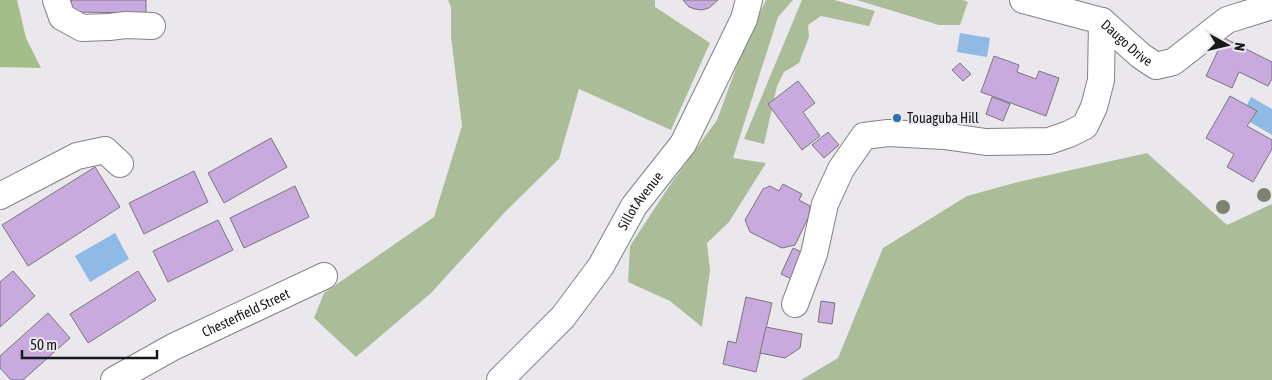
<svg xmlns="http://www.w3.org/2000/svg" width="1272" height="380" font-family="'Asap Condensed',sans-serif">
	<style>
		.green { fill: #aabd98 }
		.forest { fill: #a4be89 }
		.water { fill: #8fbae6 }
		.building { fill: #c8aade; stroke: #79777b }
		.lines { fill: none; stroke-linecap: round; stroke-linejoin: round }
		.minor-casing { stroke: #848186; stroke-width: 28 }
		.minor { stroke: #fff; stroke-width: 26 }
		.tree { fill: #7c8471 }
		.poi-dot { fill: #2c72a6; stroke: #eae7ed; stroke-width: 2 }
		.labels { text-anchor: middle; stroke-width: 4; stroke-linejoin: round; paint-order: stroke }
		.street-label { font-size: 14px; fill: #181719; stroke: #eae7ed }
		.poi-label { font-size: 14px; fill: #181719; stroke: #eae7ed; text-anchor: start }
	</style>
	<rect width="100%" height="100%" fill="#eae7ed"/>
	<g class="green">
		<path d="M448 0H655V7L710 43 671 130 579 89 559 159 506 211 431 293 356 357 314 318 324 293 434 217 462 126 451 37V7Z"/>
		<path d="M766 0H793L778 17 733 158 766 163 729 222 707 243 710 271 702 327 670 301 628 282 630 246 670 185 717 120 746 41Z"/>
		<path d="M802 0H834L875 11 869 26 821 16 808 25 809 37 799 63 784 72 777 86 764 144 744 139Z"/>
		<path d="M857 0H963L968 2 960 25H939Z"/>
		<path d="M1147 153 1227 225 1272 204V380H801L838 358 883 248 967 196 1018 182Z"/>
	</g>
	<path class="forest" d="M0 0H17L26 38 41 68 0 67Z"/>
	<g class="water">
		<path d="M960 33 990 38 987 57 957 52Z"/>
		<path d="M1251 97 1272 109V135L1250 122 1256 111 1247 105Z"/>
		<path d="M115 233 129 259 90 282 75 256Z"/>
	</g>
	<g class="building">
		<path d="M71 0H146V13L71 12Z"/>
		<path d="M683 0H718L709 8 702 10 695 9 689 7Z"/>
		<path d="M1224 38 1272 62V79L1268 86 1239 72 1232 88 1206 76Z"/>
		<path d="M994 56 1019 65 1017 72 1036 79 1039 71 1059 78 1046 116 981 92Z"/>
		<path d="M960 63 971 74 963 81 952 70Z"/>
		<path d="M798 81 815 103 803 112 820 136 802 150 768 104Z"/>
		<path d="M1230 96 1257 111 1247 126 1272 140V149L1253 182 1227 167 1234 154 1206 138Z"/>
		<path d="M992 97 1010 104 1003 121 986 114Z"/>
		<path d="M828 132 839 145 824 158 812 145Z"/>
		<path d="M271 138 287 167 224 203 208 173Z"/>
		<path d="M95 167 120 207 28 266 2 225Z"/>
		<path d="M194 171 208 202 144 234 129 203Z"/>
		<path d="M783 184 802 194 799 200 810 206 809 216 795 245 782 248 750 232 745 220 763 189 770 186 779 191Z"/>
		<path d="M295 186 309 217 244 248 230 218Z"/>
		<path d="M218 220 233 250 168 282 153 251Z"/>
		<path d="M793 248 808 255 796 281 781 274Z"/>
		<path d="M13 271 35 296 0 327V282Z"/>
		<path d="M138 271 156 300 88 343 70 314Z"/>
		<path d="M746 297 772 303 756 372 723 364 728 341 736 343Z"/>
		<path d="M821 301 835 303 832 324 818 322Z"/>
		<path d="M48 313 70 338 23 380H11L0 368V356Z"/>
		<path d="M766 327 802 334 800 348 785 358 760 353Z"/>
	</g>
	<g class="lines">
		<defs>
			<g id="minor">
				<path d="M56 0 62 17 82 28 109 27 126 25 152 26"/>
				<path id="s1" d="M1023 0 1102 21 1141 56 1156 66 1173 62 1227 20 1272 6"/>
				<path d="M0 196 77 156 105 150 120 164"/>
				<path d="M795 304 814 254 825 204 841 169 864 136 888 133 944 136 986 142 1049 141 1069 134 1085 126 1094 107 1101 80 1102 21"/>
				<path id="s2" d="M114 380 173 347 324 276"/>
				<path id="s3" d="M500 380 563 317 601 266 634 206 683 144 744 19 749 0"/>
			</g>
		</defs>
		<use href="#minor" class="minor-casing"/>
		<use href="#minor" class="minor"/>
	</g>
	<g class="tree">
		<circle cx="1264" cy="195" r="7"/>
		<circle cx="1223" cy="207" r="7"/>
	</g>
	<circle class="poi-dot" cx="897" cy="118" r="5"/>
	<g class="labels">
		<g class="street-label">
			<text dy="5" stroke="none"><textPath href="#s1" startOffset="115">Daugo Drive</textPath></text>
			<text dy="5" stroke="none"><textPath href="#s3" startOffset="229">Sillot Avenue</textPath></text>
			<text dy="5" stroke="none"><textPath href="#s2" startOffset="148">Chesterfield Street</textPath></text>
		</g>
		<g class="poi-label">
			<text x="907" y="123">Touaguba Hill</text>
		</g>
	</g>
	<g transform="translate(1227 45) rotate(98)" stroke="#eae7ed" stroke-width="4" paint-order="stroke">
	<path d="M0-4L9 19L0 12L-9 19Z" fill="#181719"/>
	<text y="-8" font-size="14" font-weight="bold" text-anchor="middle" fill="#181719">N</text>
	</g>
	<path d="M22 350v8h135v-8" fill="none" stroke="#181719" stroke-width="2.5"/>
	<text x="30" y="350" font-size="15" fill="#181719" stroke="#eae7ed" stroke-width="4" paint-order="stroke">50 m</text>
</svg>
